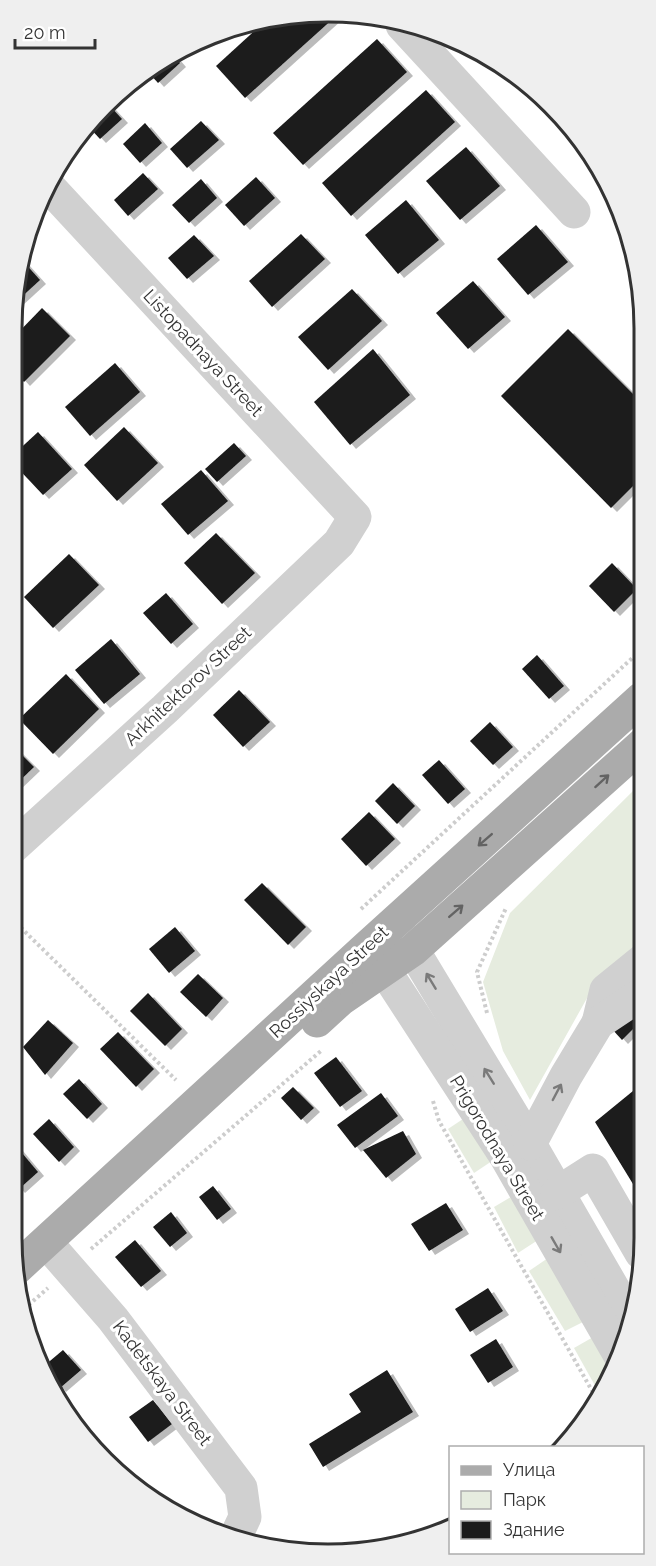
<svg xmlns="http://www.w3.org/2000/svg" width="656" height="1566" font-family="Raleway,sans-serif">
	<style>
		.green { fill: #e6ecdf }
		.building { fill: #1a1a1a; filter: url(#shadow) }
		.lines { fill: none; stroke-linecap: round; stroke-linejoin: round }
		.path { stroke: #cdcdcd; stroke-width: 4; stroke-dasharray: 3 3; stroke-linecap: butt }
		.minor { stroke: #d0d0d0; stroke-width: 33 }
		.major { stroke: #ababab; stroke-width: 33 }
		.oneway { stroke: #636363 }
		.oneway2 { stroke: #7a7a7a }
		.labels { text-anchor: middle; stroke-width: 6; stroke-linejoin: round; paint-order: stroke }
		.street-label { font-size: 18px; fill: #333; stroke: #fff }
		.rim { fill: none; stroke: #333; stroke-width: 3 }
	</style>
	<defs>
		<filter id="shadow"><feDropShadow dx="6" dy="4" stdDeviation="0" flood-color="#0004"/></filter>
	</defs>
	<rect width="100%" height="100%" fill="#fff"/>
	<g class="green">
		<path d="M635 789 643 819V946L591 991 530 1100 503 1051 483 982 510 913Z"/>
		<path d="M466 1117 492 1161 474 1173 448 1129Z"/>
		<path d="M516 1194 538 1240 518 1253 494 1207Z"/>
		<path d="M548 1258 585 1321 565 1331 529 1271Z"/>
		<path d="M595 1336 612 1366 598 1391 574 1348Z"/>
	</g>
	<g class="building">
		<path d="M308 13 336 16 245 98 216 66 261 25Z"/>
		<path d="M377 39 407 72 303 165 273 133Z"/>
		<path d="M174 56 180 63 158 83 150 74Z"/>
		<path d="M426 90 455 122 351 216 322 183Z"/>
		<path d="M109 105 122 119 100 139 87 125 91 119Z"/>
		<path d="M201 121 219 140 187 168 170 149Z"/>
		<path d="M145 123 162 143 140 163 123 144Z"/>
		<path d="M466 147 500 186 460 220 426 181Z"/>
		<path d="M143 173 158 189 128 216 114 200Z"/>
		<path d="M256 177 275 198 244 226 225 205Z"/>
		<path d="M201 179 217 198 189 223 172 205Z"/>
		<path d="M406 200 439 240 398 274 365 235Z"/>
		<path d="M536 225 568 262 528 295 497 259Z"/>
		<path d="M301 234 325 259 272 307 249 281Z"/>
		<path d="M194 235 214 256 187 279 168 258Z"/>
		<path d="M23 261 40 280 16 302Z"/>
		<path d="M473 281 505 317 468 349 436 313Z"/>
		<path d="M352 289 382 321 328 370 298 337Z"/>
		<path d="M42 308 70 336 24 382 12 369V339Z"/>
		<path d="M568 329 642 403V477L611 508 501 396Z"/>
		<path d="M373 349 410 395 350 445 314 402Z"/>
		<path d="M115 363 140 392 90 436 65 407Z"/>
		<path d="M124 427 158 463 117 501 84 465Z"/>
		<path d="M38 432 72 469 43 495 12 462V456Z"/>
		<path d="M234 443 246 456 217 482 205 469Z"/>
		<path d="M201 470 228 501 188 535 161 504Z"/>
		<path d="M216 533 255 573 222 604 184 563Z"/>
		<path d="M69 554 99 585 53 628 24 597Z"/>
		<path d="M612 563 637 589 614 612 589 586Z"/>
		<path d="M166 593 193 624 171 644 143 613Z"/>
		<path d="M111 639 140 674 104 704 75 670Z"/>
		<path d="M537 655 564 686 549 699 522 669Z"/>
		<path d="M66 674 99 709 53 754 19 719Z"/>
		<path d="M239 690 270 722 243 747 213 715Z"/>
		<path d="M490 722 513 747 493 765 470 741Z"/>
		<path d="M12 745 34 767 12 788Z"/>
		<path d="M439 760 465 789 448 804 422 775Z"/>
		<path d="M393 783 415 806 397 824 375 801Z"/>
		<path d="M369 812 395 839 366 866 341 839Z"/>
		<path d="M262 883 306 927 288 945 244 900Z"/>
		<path d="M175 927 195 951 169 973 149 949Z"/>
		<path d="M198 974 223 998 206 1017 180 992Z"/>
		<path d="M643 981V1019L622 1040 601 1017Z"/>
		<path d="M148 993 182 1029 165 1046 130 1011Z"/>
		<path d="M48 1020 73 1043 45 1075 23 1047Z"/>
		<path d="M118 1032 154 1069 136 1087 100 1049Z"/>
		<path d="M336 1057 362 1091 340 1107 314 1073Z"/>
		<path d="M79 1079 102 1104 87 1119 63 1094Z"/>
		<path d="M644 1082 643 1129 644 1202 595 1122Z"/>
		<path d="M293 1087 314 1108 301 1120 281 1098Z"/>
		<path d="M381 1093 398 1116 355 1148 337 1125Z"/>
		<path d="M49 1119 74 1147 59 1162 33 1134Z"/>
		<path d="M403 1131 416 1154 386 1178 363 1150Z"/>
		<path d="M17 1147 38 1172 19 1189 12 1181V1152Z"/>
		<path d="M213 1186 231 1209 217 1220 199 1197Z"/>
		<path d="M446 1203 463 1230 429 1251 411 1224Z"/>
		<path d="M171 1212 187 1233 170 1247 153 1227Z"/>
		<path d="M135 1240 161 1271 141 1287 115 1257Z"/>
		<path d="M488 1288 503 1311 470 1332 455 1309Z"/>
		<path d="M496 1339 513 1367 488 1383 470 1355Z"/>
		<path d="M63 1350 81 1370 60 1388 44 1366Z"/>
		<path d="M387 1370 413 1412 323 1467 309 1444 361 1412 349 1394Z"/>
		<path d="M153 1400 172 1424 148 1442 129 1417Z"/>
	</g>
	<g class="lines">
		<g class="path">
			<path d="M361 909 642 649"/>
			<path d="M12 919 176 1080"/>
			<path d="M487 1013 477 972 506 908"/>
			<path d="M433 1101 439 1121 595 1396"/>
			<path d="M91 1249 322 1050"/>
			<path d="M24 1309 48 1288"/>
		</g>
		<g class="minor">
			<path d="M402 25 574 212"/>
			<path d="M12 848 165 709 339 543 355 517 51 189"/>
			<path d="M396 927 413 950 530 1144 631 1319"/>
			<path d="M366 949 385 971 506 1157 619 1354"/>
			<path d="M598 1023 606 990 643 960"/>
			<path d="M530 1144 566 1076 598 1023 643 993"/>
			<path d="M557 1193 593 1170 641 1253"/>
			<path d="M46 1242 113 1319 241 1488 245 1517 236 1536"/>
		</g>
		<g class="major">
			<path d="M317 1021 340 1000 413 950 643 744"/>
			<path d="M17 1268 366 948 642 698"/>
		</g>
	</g>
	<defs><path id="oneway-shaft" d="M-6 0H5M1.5-3L5.5 0L1.5 3" fill="none" stroke-width="1.6" stroke-linecap="round" stroke-linejoin="round" transform="scale(1.5)"/></defs>
	<g class="oneway">
		<use href="#oneway-shaft" transform="translate(602 781) rotate(-42)"/>
		<use href="#oneway-shaft" transform="translate(485 840) rotate(139)"/>
		<use href="#oneway-shaft" transform="translate(456 911) rotate(-41)"/>
	</g>
	<g class="oneway2">
		<use href="#oneway-shaft" transform="translate(431 981) rotate(-121)"/>
		<use href="#oneway-shaft" transform="translate(489 1076) rotate(-122)"/>
		<use href="#oneway-shaft" transform="translate(557 1092) rotate(-62)"/>
		<use href="#oneway-shaft" transform="translate(556 1245) rotate(60)"/>
	</g>
	<g class="labels">
		<g class="street-label">
			<text transform="translate(203 353) rotate(47)" y="6">Listopadnaya Street</text>
			<text transform="translate(188 686) rotate(-43)" y="6">Arkhitektorov Street</text>
			<text transform="translate(329 982) rotate(-43)" y="6">Rossiyskaya Street</text>
			<text transform="translate(497 1148) rotate(59)" y="6">Prigorodnaya Street</text>
			<text transform="translate(162 1383) rotate(53)" y="6">Kadetskaya Street</text>
		</g>
	</g>
	<path d="M0 0H656V1566H0ZM328 22H328A306 306 0 0 1 634 328V1238A306 306 0 0 1 328 1544H328A306 306 0 0 1 22 1238V328A306 306 0 0 1 328 22Z" fill="#efefef" fill-rule="evenodd"/>
	<path class="rim" d="M328 22H328A306 306 0 0 1 634 328V1238A306 306 0 0 1 328 1544H328A306 306 0 0 1 22 1238V328A306 306 0 0 1 328 22Z"/>
	<rect x="449" y="1446" width="195" height="108" fill="#ffffff" stroke="#adadad" stroke-width="1.5"/>
	<rect x="461" y="1466" width="30" height="9" fill="#ababab" stroke="#adadad" stroke-width="1.5"/>
	<text x="503" y="1476" font-size="18" fill="#333333">Улица</text>
	<rect x="461" y="1491" width="30" height="18" fill="#e6ecdf" stroke="#adadad" stroke-width="1.5"/>
	<text x="503" y="1506" font-size="18" fill="#333333">Парк</text>
	<rect x="461" y="1521" width="30" height="18" fill="#1a1a1a" stroke="#adadad" stroke-width="1.5"/>
	<text x="503" y="1536" font-size="18" fill="#333333">Здание</text>
	<path d="M15 39v9h80v-9" fill="none" stroke="#333333" stroke-width="3"/>
	<text x="24" y="39" font-size="18" fill="#333333" stroke="#ffffff" stroke-width="4.5" paint-order="stroke">20 m</text>
</svg>
